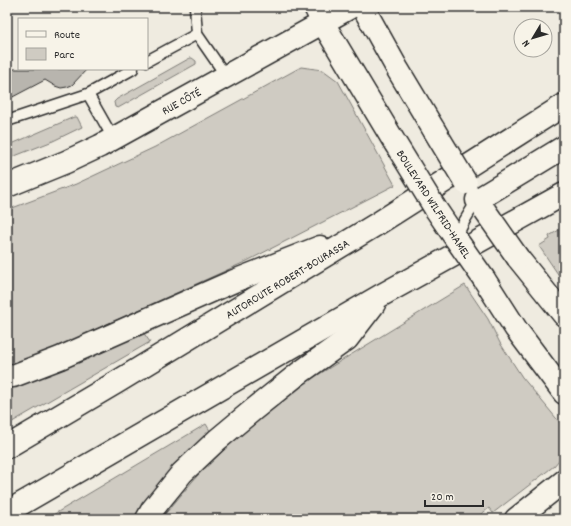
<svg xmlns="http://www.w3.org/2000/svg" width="571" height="526" font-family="Dekko,sans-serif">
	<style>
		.green { fill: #cfcbc2; stroke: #7d7b76 }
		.building { fill: #b8b5ae; stroke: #2b2b2b }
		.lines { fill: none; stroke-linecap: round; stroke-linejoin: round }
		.service-casing { stroke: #2b2b2b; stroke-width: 13 }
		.tertiary-casing { stroke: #2b2b2b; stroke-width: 25 }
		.primary-casing { stroke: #2b2b2b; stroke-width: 25 }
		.motorway-casing { stroke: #2b2b2b; stroke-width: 25 }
		.service { stroke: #f7f3e8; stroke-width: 10 }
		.tertiary { stroke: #f7f3e8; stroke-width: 22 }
		.primary { stroke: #f7f3e8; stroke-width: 22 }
		.motorway { stroke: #f7f3e8; stroke-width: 22 }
		.primary-bridge-casing { stroke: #2b2b2b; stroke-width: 25; stroke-linecap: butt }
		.primary-bridge { stroke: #f7f3e8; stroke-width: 22 }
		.labels { text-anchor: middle; stroke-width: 3; stroke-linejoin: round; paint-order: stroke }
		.street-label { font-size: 12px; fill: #2b2b2b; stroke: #f7f3e8 }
	</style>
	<rect width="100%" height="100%" fill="#efebe0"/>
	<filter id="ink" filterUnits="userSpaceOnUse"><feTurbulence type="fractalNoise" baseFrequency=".025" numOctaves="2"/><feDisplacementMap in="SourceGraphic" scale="8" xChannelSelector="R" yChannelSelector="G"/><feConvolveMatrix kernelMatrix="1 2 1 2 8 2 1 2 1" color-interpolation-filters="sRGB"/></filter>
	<g filter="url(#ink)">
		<g class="green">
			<path d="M190 58H192L196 61V64L118 108 115 107 114 102 117 99Z"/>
			<path d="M301 67 323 70 338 81 395 185 247 261 39 355 7 366V210L76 184 155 147Z"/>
			<path d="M74 117H77L82 127 53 141 7 159V146Z"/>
			<path d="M564 227V283L539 246 550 239 549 236Z"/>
			<path d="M465 285 488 319 500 343 522 377 561 424 564 432V454L554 466 493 513 489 508 475 519H161L197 476 252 423 303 384Z"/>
			<path d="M143 332 150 342 7 425V388L17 385Z"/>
			<path d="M206 424 212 434 137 519H46Z"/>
		</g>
		<path class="building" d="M7 69H87L72 85 67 87 61 88 55 86 45 80 7 100Z"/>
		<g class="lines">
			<defs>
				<g id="service">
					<path d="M195 7 197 34 226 76"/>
					<path d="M147 61 197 34"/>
					<path d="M88 94 113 138"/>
					<path d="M7 121 88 94 133 69"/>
					<path d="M456 238 465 220 477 200"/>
				</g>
				<g id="tertiary">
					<path id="s1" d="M7 186 66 162 100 146 351 7"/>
					<path d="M516 519 564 481"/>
				</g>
				<g id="primary">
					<path d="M315 7 323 23 395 143"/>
					<path d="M363 7 398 70 434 130"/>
					<path d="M435 208 456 239"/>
					<path d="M518 258 564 315"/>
					<path d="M484 279 516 329 564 393"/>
				</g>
				<g id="motorway">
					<path d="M477 200 564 147"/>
					<path d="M7 377 13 376 60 358 234 281 320 247"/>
					<path id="s2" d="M7 447 117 382 377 224 564 105"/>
					<path d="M7 512 380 296 564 194"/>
					<path d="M147 519 152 510 182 473 217 440 253 410 298 374 347 339 374 304"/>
				</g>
			</defs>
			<use href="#service" class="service-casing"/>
			<use href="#tertiary" class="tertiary-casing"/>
			<use href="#primary" class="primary-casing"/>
			<use href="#motorway" class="motorway-casing"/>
			<use href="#service" class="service"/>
			<use href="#tertiary" class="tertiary"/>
			<use href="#primary" class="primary"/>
			<use href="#motorway" class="motorway"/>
			<defs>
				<g id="primary-bridge">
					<path d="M434 130 466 183"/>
					<path d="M395 143 435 208"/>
					<path d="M485 211 518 258"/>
					<path d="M456 239 484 279"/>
				</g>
			</defs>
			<use href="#primary-bridge" class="primary-bridge-casing"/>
			<use href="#primary-bridge" class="primary-bridge"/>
		</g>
	</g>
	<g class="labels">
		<g class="street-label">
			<text dy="4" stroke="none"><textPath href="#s1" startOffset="194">RUE CÔTÉ</textPath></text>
			<text transform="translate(434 204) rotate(57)" y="4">BOULEVARD WILFRID-HAMEL</text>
			<text dy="4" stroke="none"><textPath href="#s2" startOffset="327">AUTOROUTE ROBERT-BOURASSA</textPath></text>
		</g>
	</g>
	<rect width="571" height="526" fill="none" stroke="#f7f3e8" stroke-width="24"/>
	<rect x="12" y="12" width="547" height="502" fill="none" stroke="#2b2b2b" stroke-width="1.5" filter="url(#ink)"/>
	<rect x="18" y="18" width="130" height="52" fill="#f7f3e8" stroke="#a5a39c"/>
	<rect x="26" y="31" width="20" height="6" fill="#f7f3e8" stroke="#a5a39c"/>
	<text x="54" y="38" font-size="12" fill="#2b2b2b">Route</text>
	<rect x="26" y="48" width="20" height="12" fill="#cfcbc2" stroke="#a5a39c"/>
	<text x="54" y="58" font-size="12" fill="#2b2b2b">Parc</text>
	<g transform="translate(533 38) rotate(232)"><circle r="19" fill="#f7f3e8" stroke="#a5a39c"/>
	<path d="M0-3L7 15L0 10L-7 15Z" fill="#2b2b2b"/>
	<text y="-6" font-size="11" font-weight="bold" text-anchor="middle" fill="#2b2b2b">N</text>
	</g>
	<path d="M425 500v6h58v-6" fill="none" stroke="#2b2b2b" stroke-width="2"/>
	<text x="431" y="500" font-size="12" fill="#2b2b2b" stroke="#f7f3e8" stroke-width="3" paint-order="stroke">20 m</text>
</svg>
